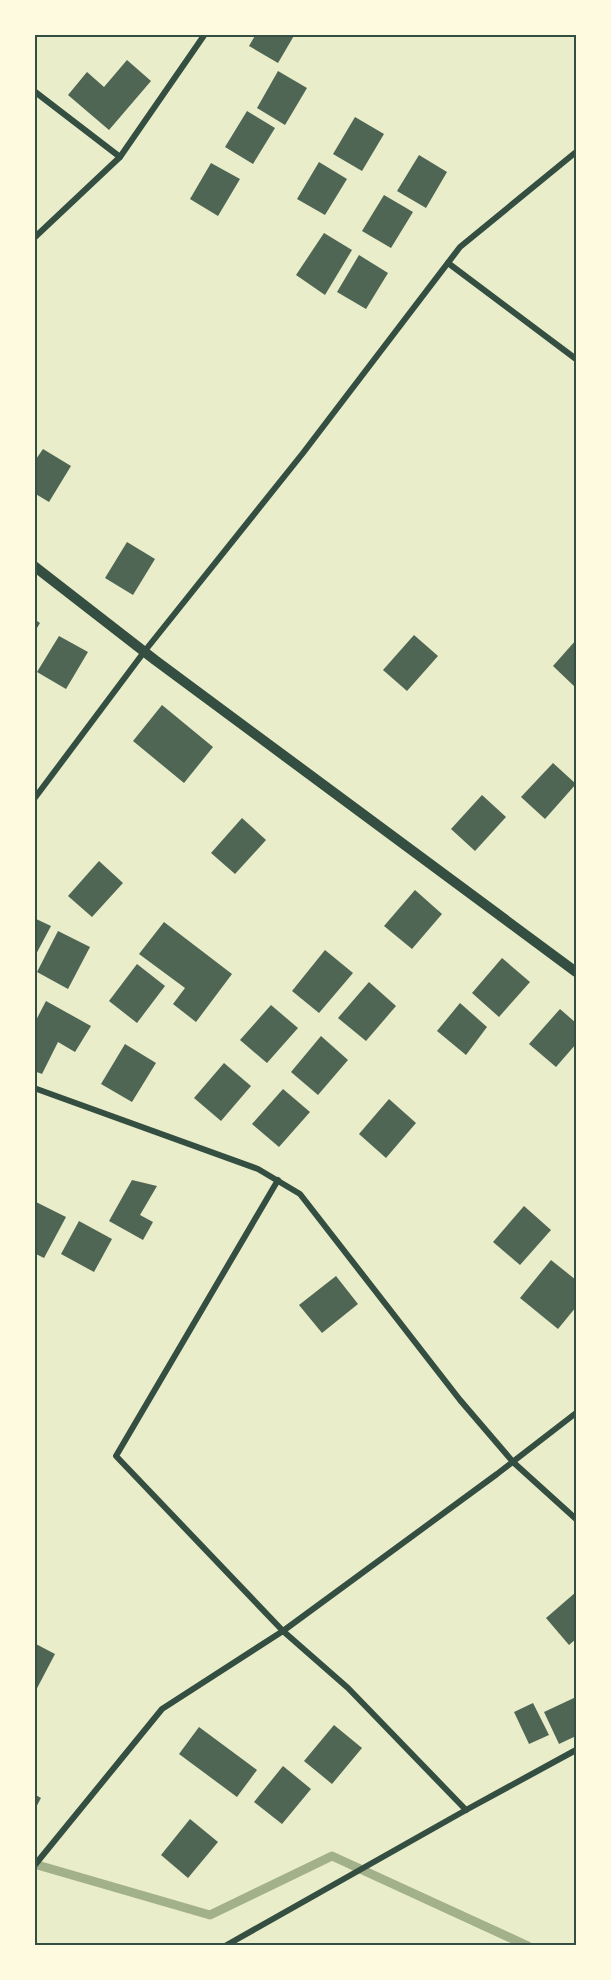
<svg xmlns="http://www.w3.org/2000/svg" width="611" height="1980" font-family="'Open Sans',sans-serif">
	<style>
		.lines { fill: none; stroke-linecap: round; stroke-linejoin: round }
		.stream { stroke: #a3b18a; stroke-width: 9 }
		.building { fill: #4f6655 }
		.minor { stroke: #344e41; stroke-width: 6 }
		.tertiary { stroke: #344e41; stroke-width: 10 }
		.neatline { fill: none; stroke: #344e41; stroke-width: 2 }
	</style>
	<rect width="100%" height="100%" fill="#e9edc9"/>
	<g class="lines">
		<path class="stream" d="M34 1864 210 1915 332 1856 528 1946"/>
	</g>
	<g class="building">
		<path d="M256 34H295L278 63 249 46Z"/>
		<path d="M127 60 151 81 109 130 68 95 87 72 104 87Z"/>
		<path d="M278 71 307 88 285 125 257 108Z"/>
		<path d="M247 111 275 128 253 164 225 147Z"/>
		<path d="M355 117 384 134 362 171 333 154Z"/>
		<path d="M419 155 447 172 426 208 397 191Z"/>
		<path d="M319 162 347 179 325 215 297 199Z"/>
		<path d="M211 163 240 179 218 216 190 199Z"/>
		<path d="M384 195 413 212 391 248 362 231Z"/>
		<path d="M324 233 352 250 325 295 296 275Z"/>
		<path d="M359 255 388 273 366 309 337 292Z"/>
		<path d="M43 449 71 466 49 502 34 493V462Z"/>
		<path d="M127 542 155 559 133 595 105 578Z"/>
		<path d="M34 619 40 623 34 633Z"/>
		<path d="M414 635 438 656 407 691 383 670Z"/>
		<path d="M59 636 88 652 66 689 37 672Z"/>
		<path d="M576 640V688L553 666Z"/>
		<path d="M162 705 213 747 184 783 133 741Z"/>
		<path d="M553 763 576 784 545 819 521 797Z"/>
		<path d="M482 795 506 817 475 851 451 829Z"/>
		<path d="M242 818 266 840 235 874 211 853Z"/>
		<path d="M99 861 123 883 92 917 68 896Z"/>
		<path d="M415 890 442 914 412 949 384 926Z"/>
		<path d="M34 918 51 926 34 958Z"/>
		<path d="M164 922 232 974 196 1022 173 1004 185 988 139 954Z"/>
		<path d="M58 931 90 947 68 989 37 972Z"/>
		<path d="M325 950 353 973 319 1013 292 991Z"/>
		<path d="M502 958 530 982 499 1017 472 993Z"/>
		<path d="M137 964 165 986 137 1023 109 1001Z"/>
		<path d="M369 982 396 1006 366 1041 338 1018Z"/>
		<path d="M46 1001 91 1026 75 1052 58 1042 42 1074 34 1071V1024Z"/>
		<path d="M460 1003 487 1027 466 1055 437 1031Z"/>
		<path d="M271 1005 298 1028 267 1063 240 1040Z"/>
		<path d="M560 1009 576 1023V1044L556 1067 529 1044Z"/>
		<path d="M321 1036 348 1060 318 1095 291 1072Z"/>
		<path d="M125 1044 156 1063 132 1102 101 1084Z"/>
		<path d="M224 1063 251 1086 221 1121 194 1098Z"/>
		<path d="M283 1089 310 1112 279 1147 252 1124Z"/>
		<path d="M389 1099 416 1123 386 1158 359 1134Z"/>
		<path d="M132 1180 157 1186 140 1215 153 1222 143 1240 109 1221Z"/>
		<path d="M34 1201 66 1217 44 1258 34 1253Z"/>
		<path d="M524 1206 551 1230 520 1265 493 1242Z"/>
		<path d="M79 1221 112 1239 94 1272 61 1254Z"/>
		<path d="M551 1260 576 1280V1307L558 1329 520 1298Z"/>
		<path d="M336 1276 358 1304 322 1333 299 1305Z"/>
		<path d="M576 1592V1639L569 1645 546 1618Z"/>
		<path d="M34 1643 55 1654 34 1694Z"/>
		<path d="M576 1697V1736L559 1744 544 1712Z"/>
		<path d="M533 1703 549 1735 529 1744 514 1712Z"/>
		<path d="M334 1725 362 1748 332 1784 304 1761Z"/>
		<path d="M199 1727 257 1770 237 1797 179 1754Z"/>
		<path d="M283 1766 311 1789 282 1824 254 1802Z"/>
		<path d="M34 1794 41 1798 34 1811Z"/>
		<path d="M190 1819 218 1842 188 1878 161 1855Z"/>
	</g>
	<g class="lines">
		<g class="minor">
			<path d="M34 91 120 157"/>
			<path d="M34 238 120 157 205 34"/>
			<path d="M448 263 576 359"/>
			<path d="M34 799 144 652 303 453 460 247 576 152"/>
			<path d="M34 1088 258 1169 300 1194 460 1400 513 1462 576 1519"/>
			<path d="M278 1180 116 1456 283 1631 348 1688 466 1810"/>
			<path d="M34 1866 162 1709 283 1631 497 1474 576 1413"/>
			<path d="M225 1946 466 1810 576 1750"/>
		</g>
		<path class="tertiary" d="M34 566 155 660 576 972"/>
	</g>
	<rect width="611" height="1980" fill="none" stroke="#fefae0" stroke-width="72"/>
	<rect x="36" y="36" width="539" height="1908" class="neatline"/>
</svg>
